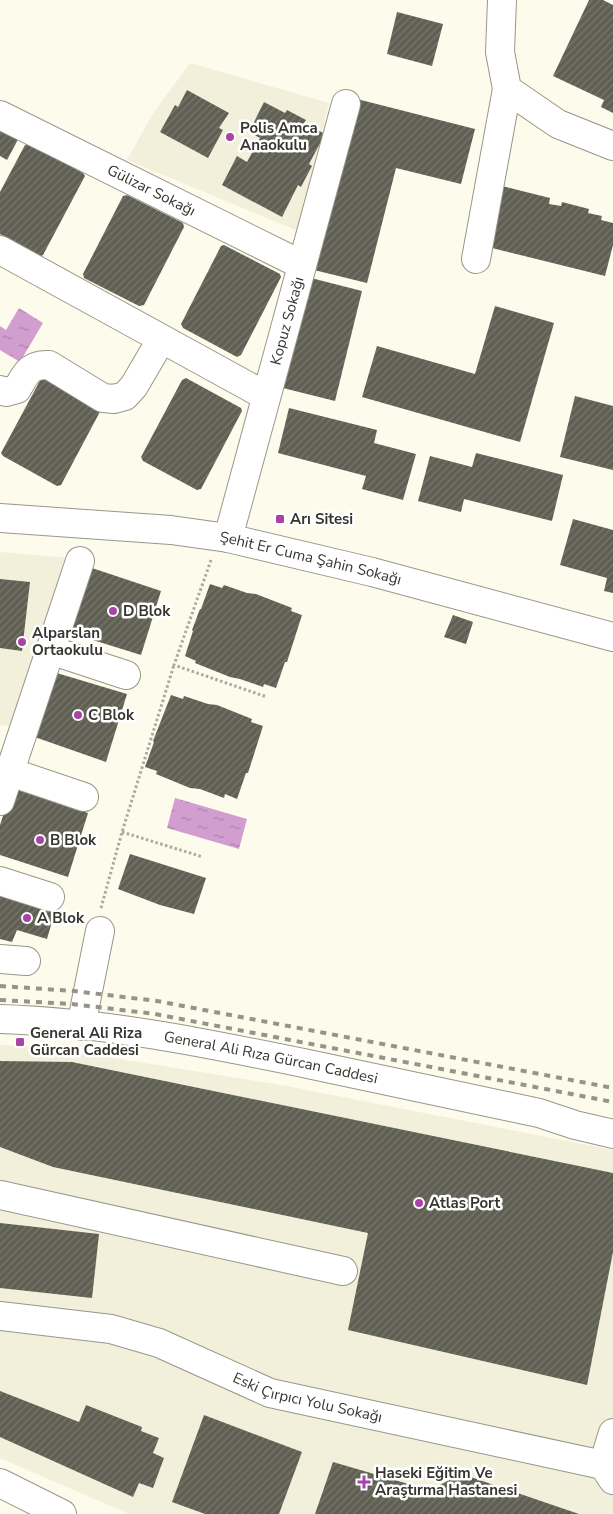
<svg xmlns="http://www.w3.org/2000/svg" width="613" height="1514" font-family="'Nunito Sans',sans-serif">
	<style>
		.built { fill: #f2f0da }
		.water { fill: url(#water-ripples) }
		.building { fill: url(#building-hatch) }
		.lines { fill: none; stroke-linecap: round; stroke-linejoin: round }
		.minor-casing { stroke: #98978a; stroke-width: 30 }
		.major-casing { stroke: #98978a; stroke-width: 30 }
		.path { stroke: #abaa9f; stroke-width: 3; stroke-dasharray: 2.5 2.5; stroke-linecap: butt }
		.minor { stroke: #fff; stroke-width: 28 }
		.major { stroke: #fff; stroke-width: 28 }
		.rail { stroke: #95948a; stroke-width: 4; stroke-dasharray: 6 6; stroke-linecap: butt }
		.poi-dot { fill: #a843a8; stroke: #fff; stroke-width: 2 }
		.labels { text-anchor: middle; stroke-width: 5; stroke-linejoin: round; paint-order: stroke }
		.poi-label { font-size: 15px; font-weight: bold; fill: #363530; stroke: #fff; text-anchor: start }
		.street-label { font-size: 15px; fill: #363530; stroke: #fff }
	</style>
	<defs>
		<pattern id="water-ripples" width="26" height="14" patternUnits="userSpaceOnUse" patternTransform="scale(1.25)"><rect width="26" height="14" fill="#d29ed0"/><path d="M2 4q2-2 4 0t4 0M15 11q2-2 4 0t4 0" fill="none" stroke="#ab82a9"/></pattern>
		<pattern id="building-hatch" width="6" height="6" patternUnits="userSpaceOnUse" patternTransform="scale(1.25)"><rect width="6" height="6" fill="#605f53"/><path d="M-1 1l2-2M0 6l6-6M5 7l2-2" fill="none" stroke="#79786e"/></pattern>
	</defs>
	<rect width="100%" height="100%" fill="#fcfbec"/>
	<g class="built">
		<path d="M190 63 329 103 298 231 127 160 152 115Z"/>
		<path d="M0 552 71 558 18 727 0 725Z"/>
		<path d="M0 1045 40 1046 286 1086 613 1150V1514H129L0 1458Z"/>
	</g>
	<g class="water">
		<path d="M19 308 43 323 20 362 0 350V326L6 330Z"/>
		<path d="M175 798 247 819 239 849 167 828Z"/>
	</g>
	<g class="building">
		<path d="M589 0H603L613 5V113L601 107 604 100 553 76Z"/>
		<path d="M397 12 443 24 432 66 387 54Z"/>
		<path d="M187 90 229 113 219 128 223 130 208 158 160 132 175 105 178 107Z"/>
		<path d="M357 99 475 129 461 184 396 168 367 283 314 270Z"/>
		<path d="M264 102 285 113 287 110 306 120 304 123 325 134 309 164 312 166 301 187 298 185 282 217 222 185 237 156 247 162 260 138 249 132Z"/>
		<path d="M0 121 22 132 7 160 0 156Z"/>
		<path d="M28 144 83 173 85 176 43 255 41 256 0 234V192L25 145Z"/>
		<path d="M502 186 550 198 549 204 561 206 562 202 589 209 588 213 602 216 601 220 613 223V245L605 276 488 247Z"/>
		<path d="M127 195 183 223 184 227 144 305 139 306 84 278 83 274 123 196Z"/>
		<path d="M224 245 280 274 281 277 241 355 237 357 183 328 181 324 221 246Z"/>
		<path d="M311 278 362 291 335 401 283 388Z"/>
		<path d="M495 306 554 323 520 442 362 397 377 346 475 374Z"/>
		<path d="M43 375 103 406 61 485 57 486 3 456 1 453Z"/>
		<path d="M186 378 241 408 242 411 201 489 197 490 143 461 141 457 182 380Z"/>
		<path d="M575 396 613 406V470L560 457Z"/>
		<path d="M289 408 377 430 374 443 416 454 403 500 362 489 366 476 278 453Z"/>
		<path d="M476 453 563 475 552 521 464 499 461 512 418 501 430 456 472 467Z"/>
		<path d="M573 519 613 530V593L604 591 607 578 560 565Z"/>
		<path d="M86 566 161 591 141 655 64 631Z"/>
		<path d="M0 579 30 582 22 651 0 648Z"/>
		<path d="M210 584 222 588 224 585 247 593 256 594 292 608 291 611 302 615 287 662H285L276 688 264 684 263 687 240 679 230 677 195 663 196 661 185 656 193 631 192 630 200 609H201Z"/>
		<path d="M453 615 473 622 466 644 444 637Z"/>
		<path d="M50 671 127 694 106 762 29 735Z"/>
		<path d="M171 695 183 699 184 696 208 704 217 705 252 719 251 722 263 726 248 773H246L237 799 225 794 224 798 200 789 190 788 156 774 157 771 145 767 154 742 153 741Z"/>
		<path d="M12 788 88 813 68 877 0 855V825Z"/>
		<path d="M130 854 206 878 194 914 160 905 118 889Z"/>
		<path d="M0 894 55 911 47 939 17 930 12 942 0 939Z"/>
		<path d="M0 1061 72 1062 613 1173V1252L587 1385 348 1330 368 1233 53 1167 0 1147Z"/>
		<path d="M0 1223 99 1234 92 1298 0 1288Z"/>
		<path d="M0 1391 79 1422 86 1405 142 1427 141 1431 159 1438 153 1453 164 1458 153 1488 139 1483 133 1497 0 1437Z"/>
		<path d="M204 1415 302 1452 279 1514H205L172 1502Z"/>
		<path d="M333 1462 429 1490 462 1474 579 1514H315Z"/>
	</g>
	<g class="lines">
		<defs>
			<g id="minor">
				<path d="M502 0 500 52 507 89 558 124 613 146"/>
				<path id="s1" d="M0 115 302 265"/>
				<path d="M0 250 266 396"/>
				<path d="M476 259 507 89"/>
				<path d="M0 390 6 392 17 389C26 374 29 364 49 365L103 398 114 399 125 396 134 386 161 340"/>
				<path id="s2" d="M228 538 346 104"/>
				<path d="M50 650 126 675"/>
				<path d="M10 772 84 797"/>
				<path d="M0 801 80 561"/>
				<path d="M0 881 50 897"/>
				<path d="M0 959 26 961"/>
				<path d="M81 1026 100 931"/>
				<path d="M0 1195 343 1271"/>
				<path id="s3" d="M0 1316 111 1329 159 1343 270 1393 603 1465 613 1480"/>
				<path d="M613 1433 603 1465 613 1467"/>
			</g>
			<g id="major">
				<path id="s4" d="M0 518 171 530 228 538 372 572 613 637"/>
				<path id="s5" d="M0 1019C104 1022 206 1043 308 1064 385 1080 462 1097 539 1113L575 1125 613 1134"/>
				<path d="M0 1483 62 1514"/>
			</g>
		</defs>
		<use href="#minor" class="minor-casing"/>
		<use href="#major" class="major-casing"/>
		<g class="path">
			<path d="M211 560 174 665 267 697"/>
			<path d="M122 832 203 857"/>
			<path d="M101 908 122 832 174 665"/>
		</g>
		<use href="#minor" class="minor"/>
		<use href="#major" class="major"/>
		<g class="rail">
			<path d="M0 986 74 991 157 1001 613 1088"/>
			<path d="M0 1000 72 1004 155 1014 613 1102"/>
		</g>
	</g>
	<g class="poi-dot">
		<circle cx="230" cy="137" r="5"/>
		<rect x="275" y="514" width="10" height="10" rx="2.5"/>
		<circle cx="113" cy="611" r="5"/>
		<circle cx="22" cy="642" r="5"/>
		<circle cx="78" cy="715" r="5"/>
		<circle cx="40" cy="840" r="5"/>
		<circle cx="27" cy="918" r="5"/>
		<rect x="15" y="1037" width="10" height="10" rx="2.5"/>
		<circle cx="419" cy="1203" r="5"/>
		<path d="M361.5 1474.5h5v5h5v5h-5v5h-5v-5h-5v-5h5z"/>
	</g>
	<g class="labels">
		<g class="poi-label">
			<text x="240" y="133">Polis Amca<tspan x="240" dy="17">Anaokulu</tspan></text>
			<text x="290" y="524">Arı Sitesi</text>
			<text x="123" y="616">D Blok</text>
			<text x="32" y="638">Alparslan<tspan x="32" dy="17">Ortaokulu</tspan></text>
			<text x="88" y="720">C Blok</text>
			<text x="50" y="845">B Blok</text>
			<text x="37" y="923">A Blok</text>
			<text x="30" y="1038">General Ali Riza<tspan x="30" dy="17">Gürcan Caddesi</tspan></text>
			<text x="429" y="1208">Atlas Port</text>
			<text x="375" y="1478">Haseki Eğitim Ve<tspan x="375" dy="17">Araştırma Hastanesi</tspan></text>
		</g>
		<g class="street-label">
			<text dy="5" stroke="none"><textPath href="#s1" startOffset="169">Gülizar Sokağı</textPath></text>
			<text dy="5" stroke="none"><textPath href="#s2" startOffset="225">Kopuz Sokağı</textPath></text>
			<text dy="5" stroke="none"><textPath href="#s4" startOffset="314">Şehit Er Cuma Şahin Sokağı</textPath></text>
			<text dy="5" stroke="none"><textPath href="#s5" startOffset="274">General Ali Rıza Gürcan Caddesi</textPath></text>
			<text dy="5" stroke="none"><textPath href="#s3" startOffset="321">Eski Çırpıcı Yolu Sokağı</textPath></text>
		</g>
	</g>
</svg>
